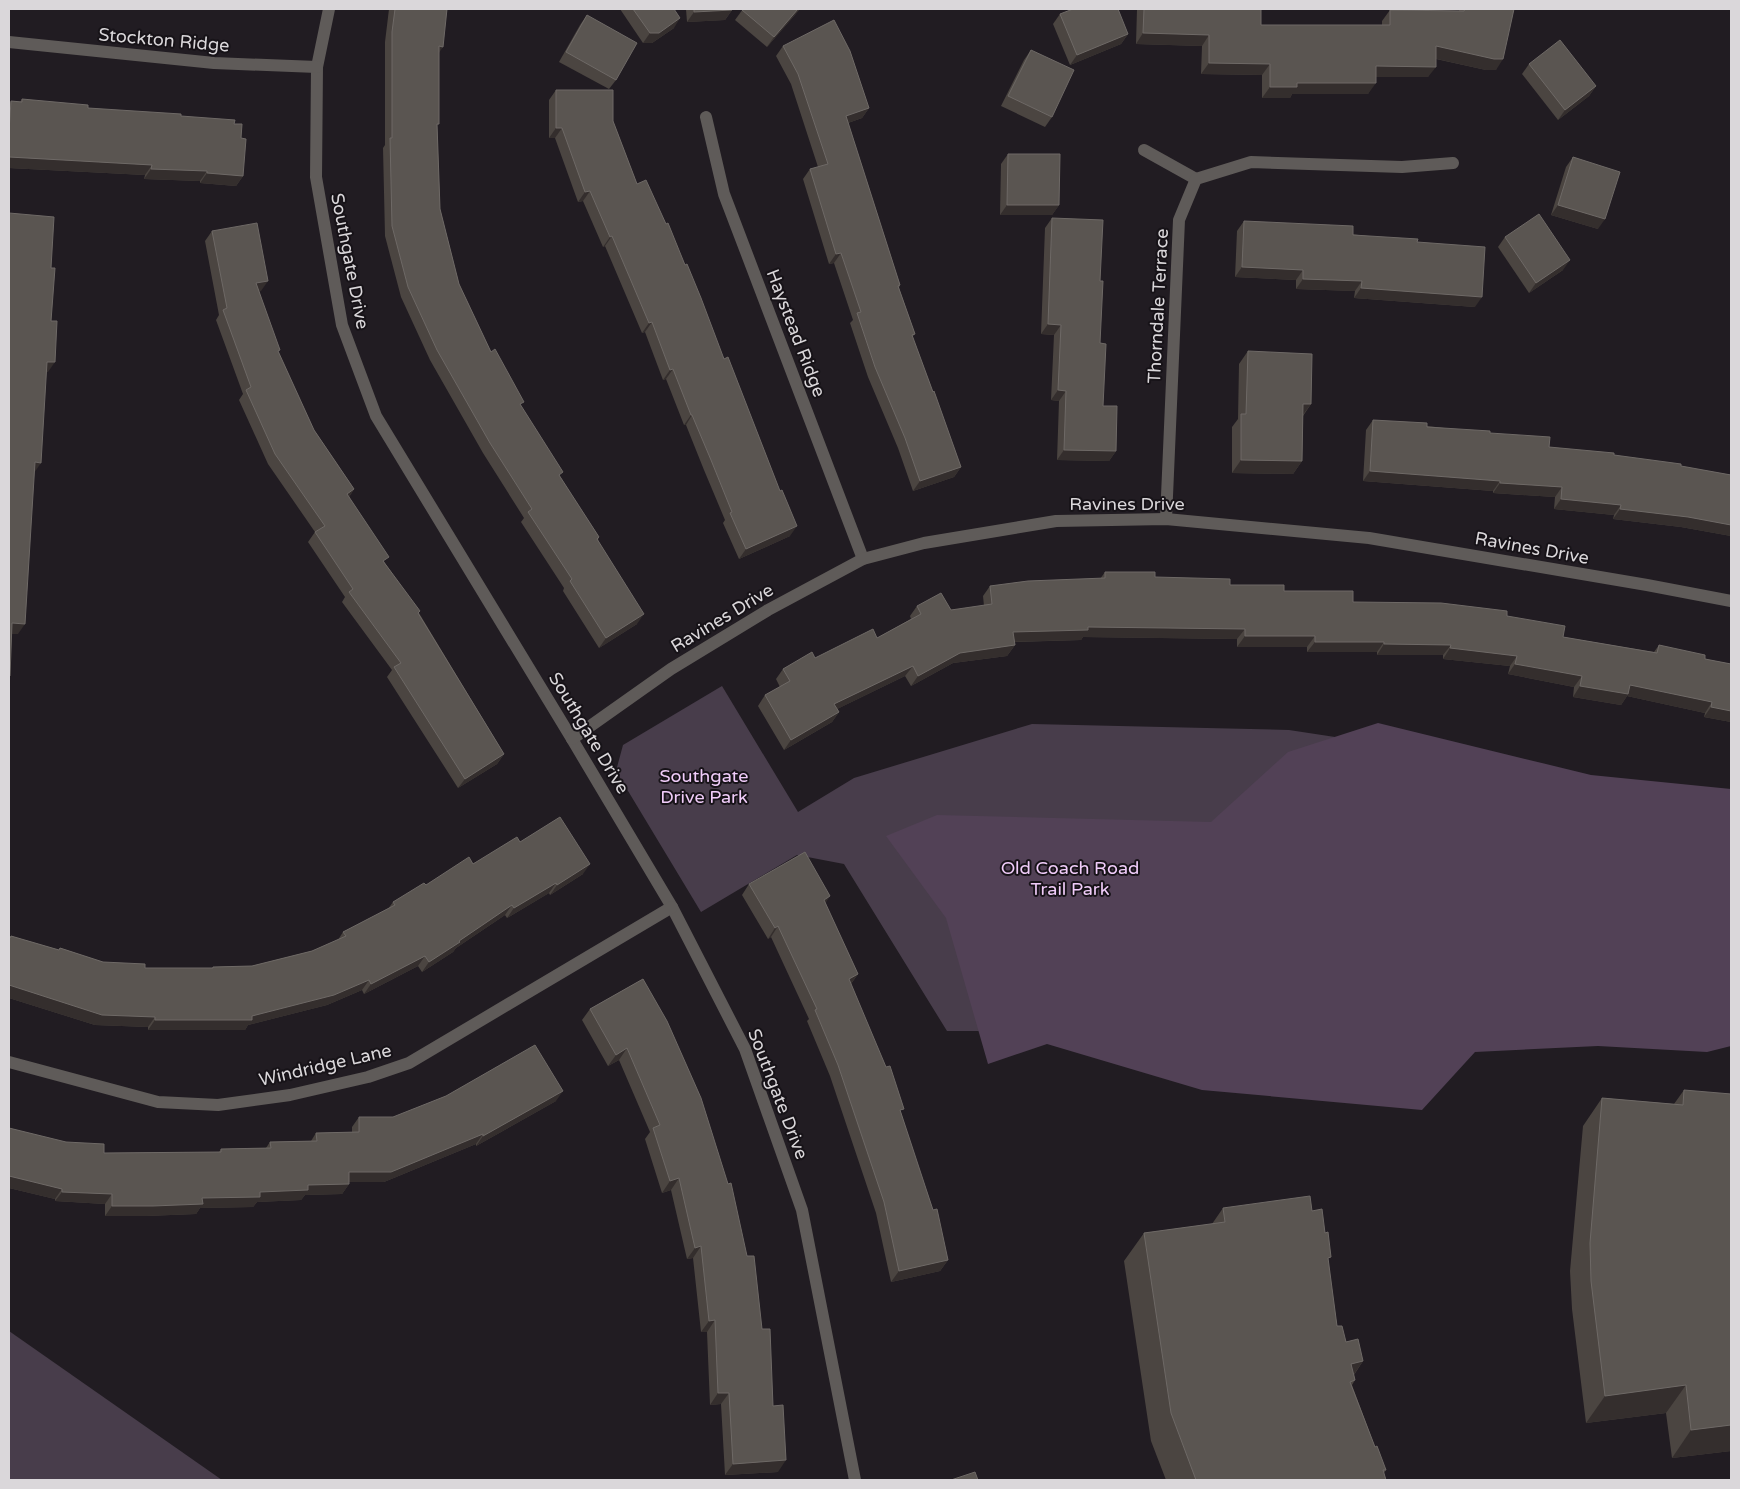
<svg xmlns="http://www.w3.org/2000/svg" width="1740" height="1489" font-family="'Varela Round',sans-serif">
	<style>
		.green { fill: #483d4b }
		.forest { fill: #524156 }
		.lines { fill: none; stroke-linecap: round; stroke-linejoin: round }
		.minor { stroke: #5f5b59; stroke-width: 12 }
		.wall { fill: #4b4541 }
		.shaded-wall { fill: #342e2d }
		.building { fill: #5a5551; stroke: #6e6966 }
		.labels { text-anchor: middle; stroke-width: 4; stroke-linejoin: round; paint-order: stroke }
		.street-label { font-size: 18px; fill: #dad7da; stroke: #171318 }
		.park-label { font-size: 18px; fill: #f0ccf9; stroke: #171318 }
	</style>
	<rect width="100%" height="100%" fill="#211c22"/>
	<g class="green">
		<path d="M722 686 798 812 854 778 1032 724 1289 730 1335 737 1424 1031H947L844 864 797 855 701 912 616 771 623 745Z"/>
		<path d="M9 1331 222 1480H9Z"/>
	</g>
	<path class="forest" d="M1378 723 1591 775 1731 789V1046L1707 1052 1598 1046 1475 1052 1422 1110 1202 1090 1047 1044 988 1064 946 918 886 836 937 815 1211 822 1288 752Z"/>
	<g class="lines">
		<g class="minor">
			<path d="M329 9 317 67 316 177 342 325 376 416 572 739 672 907 745 1049 802 1210 855 1480"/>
			<path d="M9 42 214 63 317 67"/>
			<path d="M706 117 724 194 863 559"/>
			<path d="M1144 150 1196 179"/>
			<path d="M1166 519 1179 220 1196 179 1251 162 1402 167 1453 163"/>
			<path d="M572 739 671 669 768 610 863 559 924 543 1056 521 1166 519 1369 538 1647 585 1731 601"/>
			<path d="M9 1062 158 1102 218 1105 290 1095 368 1077 409 1063 672 907"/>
		</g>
	</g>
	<g class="wall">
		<path d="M389 9H447L439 53V124L437 125 440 209 459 284 491 352 560 477 599 537 598 540 637 624 599 648 563 591 564 588 521 522 524 518 483 453 430 360 401 297 385 236 383 148 385 145V42Z"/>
		<path d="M620 9H674V28L652 43H643Z"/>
		<path d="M686 9H732V10L725 20 687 22Z"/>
		<path d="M743 9H800L767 47 735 20Z"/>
		<path d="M1137 9H1261V25H1382V21L1390 10 1459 11V9H1514L1496 70H1486L1436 59 1428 77H1376L1368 94H1292L1290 98H1262V75L1201 74 1202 46 1136 44Z"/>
		<path d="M1060 14 1128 34 1121 44 1070 65 1053 24Z"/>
		<path d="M587 15 616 80 609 89 559 62 580 25Z"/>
		<path d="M783 46 869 108 862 118 848 123 900 285 899 288 915 334 912 337 961 467 954 477 913 491 898 448 868 377 850 323 853 320 834 263 829 264 803 179 810 169 818 167 791 84 776 56Z"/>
		<path d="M1031 50 1052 117 1045 127 1001 106 1024 60Z"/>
		<path d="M1529 64 1596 86 1589 96 1558 120 1522 74Z"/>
		<path d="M556 90 613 121 637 184 790 536 739 559 723 523 725 520 704 470 686 425H684L666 379 663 380 645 332 642 333 605 246 603 247 583 201 578 202 555 138H549V100Z"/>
		<path d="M22 99 88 108 181 116 234 124 241 138 243 176 236 186 200 183V181L144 179 145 175 9 168V105L11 101 20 102Z"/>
		<path d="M1008 154 1059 205 1052 215H1000L1001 164Z"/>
		<path d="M1573 157 1598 229 1551 215 1566 167Z"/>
		<path d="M1052 218 1100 281V343L1103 406 1116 451 1109 461 1057 460 1059 401 1051 400 1054 335 1041 334 1045 228Z"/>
		<path d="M1244 221 1417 242 1475 307 1354 298 1355 291 1296 289V280L1235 277 1237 231Z"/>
		<path d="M212 231 261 291H259L278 352 314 430 354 489 349 497 385 563 419 613 504 754 497 764 458 788 387 677 392 670 342 602 345 597 308 542 315 532 268 464 239 400 243 394 216 320 219 315 205 241Z"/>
		<path d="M1505 237 1563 270 1529 293 1498 247Z"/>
		<path d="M1248 351 1311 404 1303 416 1302 461 1293 474 1232 473V427L1238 419 1239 364Z"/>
		<path d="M1373 420 1490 433 1549 447 1614 455 1731 475V536L1681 527 1613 519 1614 515 1554 509 1555 497 1493 493V491L1363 481 1366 430Z"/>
		<path d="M1105 572 1284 591 1353 602 1507 616 1563 637 1654 652 1659 645 1705 659 1731 664V722L1704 717 1705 713 1627 696 1621 705 1573 697 1574 687 1508 674 1510 666 1443 659V655H1377V652H1307V647H1237V639L1083 637 1081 640 1014 642 1015 645 1007 656 953 663 911 686 905 676 837 709 839 712 832 722 784 750 758 706 765 695 780 687 776 679 783 669 815 658 877 638 911 619 910 616 917 606 951 610 984 606 983 596 990 586 1100 579Z"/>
		<path d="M520 842 583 874 550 895 549 893 507 918 505 915 456 948 453 952 422 972 418 966 364 994 362 990 327 1005 248 1025 245 1030H148V1027L95 1025 9 998V938L11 936 59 950 60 948 103 962 145 968H212L213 967 252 966 312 951 338 940 343 932 388 909 393 902 426 885Z"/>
		<path d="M749 884 825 903 858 974 851 984 901 1113 948 1260 940 1271 891 1282 876 1213 830 1076 807 1021 809 1019 771 937 768 939 742 895Z"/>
		<path d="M643 979 762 1329 773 1406 778 1472 725 1475 721 1404 710 1405 707 1332H701L693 1258 687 1259 671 1190 662 1193 645 1139 650 1132 619 1060 608 1066 582 1020 590 1009Z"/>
		<path d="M1684 1090 1731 1451 1672 1458 1666 1413 1586 1423 1572 1309 1570 1271 1583 1126 1602 1098 1674 1104Z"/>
		<path d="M556 1101 476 1146V1144L384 1182H349V1184L342 1194 305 1195 301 1200 257 1202 253 1207 200 1208 196 1214 146 1216H105V1204L55 1201V1199L9 1188V1128L104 1153 219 1152 221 1149 266 1148 270 1142 311 1141 316 1133 352 1132V1127L359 1117H393Z"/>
		<path d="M1223 1208 1312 1211 1328 1261 1337 1326 1346 1342 1363 1361 1354 1375 1355 1380 1352 1385 1375 1447 1386 1470 1384 1473 1386 1480H1166L1151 1441 1124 1261 1144 1233 1212 1224Z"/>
	</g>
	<g class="shaded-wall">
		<path d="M798 9H800L767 47 774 37Z"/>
		<path d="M732 10 725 20 687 22 694 12Z"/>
		<path d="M680 18 674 28 652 43H643L650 33Z"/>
		<path d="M1143 33 1209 35 1202 46 1136 44Z"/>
		<path d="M1128 34 1121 44 1070 65 1077 55Z"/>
		<path d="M439 46 443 47 436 57Z"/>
		<path d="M1436 46 1503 59 1496 70H1486L1428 57Z"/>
		<path d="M1209 63 1270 64 1262 75 1201 74Z"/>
		<path d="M1376 66 1436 67 1428 77H1368Z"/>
		<path d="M1297 83H1376L1368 94H1292L1290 98H1262L1270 87Z"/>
		<path d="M1596 86 1589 96 1558 120 1565 110Z"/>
		<path d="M869 108 862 118 839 126 846 116Z"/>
		<path d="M556 128H562L555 138H549Z"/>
		<path d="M9 157 152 165 145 175 9 168Z"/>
		<path d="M151 169 207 171 200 181 144 179Z"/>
		<path d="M207 173 243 176 236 186 200 183Z"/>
		<path d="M590 191 583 201 578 202 585 192Z"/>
		<path d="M1007 205H1059L1052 215H1000Z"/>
		<path d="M1558 205 1605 219 1598 229 1551 215Z"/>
		<path d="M612 236 605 246 603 247 610 237Z"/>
		<path d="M841 253 834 263 829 264 836 254Z"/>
		<path d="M1570 260 1563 270 1529 293 1536 283Z"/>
		<path d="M1242 267 1303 270 1296 280 1235 277Z"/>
		<path d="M1303 279 1362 281 1355 291 1296 289Z"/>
		<path d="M268 281 261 291 249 293 256 283Z"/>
		<path d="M1361 288 1482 297 1475 307 1354 298Z"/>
		<path d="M652 322 645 332 642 333 649 323Z"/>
		<path d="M1048 324 1061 325 1054 335 1041 334Z"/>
		<path d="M47 362H55L48 372H40Z"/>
		<path d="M673 369 666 379 663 380 670 370Z"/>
		<path d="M1058 390 1066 391 1059 401 1051 400Z"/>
		<path d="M1303 404H1311L1302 416Z"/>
		<path d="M691 415H692L686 425H684Z"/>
		<path d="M1064 450 1116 451 1109 461 1057 460Z"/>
		<path d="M1241 460 1302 461 1293 474 1232 473Z"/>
		<path d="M35 462 41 463 34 473Z"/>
		<path d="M961 467 954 477 913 491 920 481Z"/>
		<path d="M1370 471 1500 481 1493 491 1363 481Z"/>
		<path d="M1500 483 1562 487 1555 497 1493 493Z"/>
		<path d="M354 489 348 499 347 494Z"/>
		<path d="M1561 499 1621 505 1614 515 1554 509Z"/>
		<path d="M1620 509 1688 517 1731 525V536L1681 527 1613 519Z"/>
		<path d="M797 526 790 536 739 559 746 549Z"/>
		<path d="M644 614 637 624 599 648 606 638Z"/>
		<path d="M12 623 25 624 18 634H9Z"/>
		<path d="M1088 627 1245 629 1237 639 1083 637 1081 640 1006 642 1013 632Z"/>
		<path d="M1245 636H1315L1307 647H1237Z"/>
		<path d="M1315 642H1384L1377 652H1307Z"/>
		<path d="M1384 644 1451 645 1443 655H1377Z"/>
		<path d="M1015 645 1007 656 953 663 911 686 918 676 960 653Z"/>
		<path d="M1450 648 1517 656 1510 666 1443 659Z"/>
		<path d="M1515 664 1582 676 1574 687 1508 674Z"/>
		<path d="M913 666 905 676 827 714 834 704Z"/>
		<path d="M1630 685 1712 702 1705 713 1627 696 1621 705 1573 697 1580 686Z"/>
		<path d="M1711 707 1731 711V722L1704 717Z"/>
		<path d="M839 712 832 722 784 750 791 740Z"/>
		<path d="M504 754 497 764 458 788 465 779Z"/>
		<path d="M590 864 583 874 550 895 557 885Z"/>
		<path d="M556 883 549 893 507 918 514 908Z"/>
		<path d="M830 896 823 907 824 900Z"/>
		<path d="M512 905 505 915 456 948 453 952 422 972 429 962Z"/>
		<path d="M778 926 771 937 768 939 775 928Z"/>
		<path d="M425 956 418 966 364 994 371 984Z"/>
		<path d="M858 974 850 985 849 979Z"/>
		<path d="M369 980 362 990 327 1005 248 1025 245 1030H148L155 1020 252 1016Z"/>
		<path d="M9 985 155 1017 148 1027 95 1025 9 998Z"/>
		<path d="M627 1048 619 1060 608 1066 616 1055Z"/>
		<path d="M563 1091 556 1101 476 1146 483 1136Z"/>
		<path d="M483 1134 476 1144 384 1182H342L349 1172Z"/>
		<path d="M9 1176 62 1189 55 1199 9 1188Z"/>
		<path d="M679 1178 671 1190 662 1193 670 1181Z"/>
		<path d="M349 1184 342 1194 305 1195 301 1200 257 1202 253 1207 200 1208 196 1214 146 1216H105L112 1206 260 1192 308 1185Z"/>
		<path d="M62 1192 112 1194 105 1204 55 1201Z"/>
		<path d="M701 1246 693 1258 687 1259 695 1248Z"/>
		<path d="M948 1260 940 1271 891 1282 899 1271Z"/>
		<path d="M715 1320 707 1332H701L709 1321Z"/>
		<path d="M1363 1361 1344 1389 1351 1364Z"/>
		<path d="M1686 1385 1666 1413 1586 1423 1605 1396Z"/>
		<path d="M718 1393H729L721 1404 710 1405Z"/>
		<path d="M1731 1425V1451L1672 1458 1691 1430Z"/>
		<path d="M786 1460 778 1472 725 1475 733 1464Z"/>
	</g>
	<g class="building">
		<path d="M395 9H447L443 47 439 46V124H437L440 209 459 284 491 352 495 349 524 402 520 404 563 472 559 475 599 537 597 539 644 614 606 638 570 581 572 579 528 512 532 509 490 443 437 350 408 287 392 226 390 138H392V32Z"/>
		<path d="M633 9H674L680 18 659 33H650Z"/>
		<path d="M694 9H732V10L694 12Z"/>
		<path d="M743 9H798L774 37 742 10Z"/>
		<path d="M1073 9H1118L1128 34 1077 55 1060 14Z"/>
		<path d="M1144 9H1261V25H1390V10L1464 11 1465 9H1514L1503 59H1494L1436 46V67L1376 66V83H1297V87H1270V64L1209 63V35L1143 33Z"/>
		<path d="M587 15 637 43 616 80 566 52Z"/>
		<path d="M834 20 850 51 869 108 846 116 900 285 898 286 915 334 912 335 933 392 934 391 961 467 920 481 905 438 875 367 857 313 861 312 841 253 836 254 810 169 828 164 798 74 783 46Z"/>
		<path d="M1560 40 1596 86 1565 110 1529 64Z"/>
		<path d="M1031 50 1074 70 1052 117 1008 96Z"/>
		<path d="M556 90H613V121L637 184 646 180 666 224 668 223 685 265 687 264 701 298 724 359 728 357 780 491 782 490 797 526 746 549 730 513 732 512 711 460 692 415H691L673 369 670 370 652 322 649 323 612 236 610 237 590 191 585 192 562 128H556Z"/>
		<path d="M22 99 88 105V108L181 114V116L235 120 234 124H242L241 138 246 139 243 176 207 173V171L151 169 152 165 9 157V131L11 101 22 102Z"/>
		<path d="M1008 154H1060L1059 205H1007Z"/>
		<path d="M1573 157 1620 172 1605 219 1558 205Z"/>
		<path d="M9 213 54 217 51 268H55L51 321H57L55 362H47L41 463 35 462 25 624 12 623 10 676H9Z"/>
		<path d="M1539 214 1570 260 1536 283 1505 237Z"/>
		<path d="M1052 218 1103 220 1100 281H1103L1100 343 1106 344 1103 406H1117L1116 451 1064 450 1066 391 1058 390 1061 325 1048 324Z"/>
		<path d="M1244 221 1353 226V235L1418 239 1417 242 1485 247 1482 297 1361 288 1362 281 1303 279V270L1242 267Z"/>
		<path d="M257 223 268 281 256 283 280 350 278 351 314 430 354 489 347 494 389 557 383 561 420 611 418 613 504 754 465 779 394 667 401 663 349 592 353 589 315 532 325 526 275 454 246 390 251 387 223 310 227 308 212 231Z"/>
		<path d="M1248 351 1312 354 1311 404H1303L1302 461 1241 460V414H1246Z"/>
		<path d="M1373 420 1427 423V427L1490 431V433L1550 437 1549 447 1614 453V455L1681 464V466L1731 475V525L1688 517 1620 509 1621 505 1561 499 1562 487 1500 483V481L1370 471Z"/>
		<path d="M1105 572H1155V577L1230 579V585H1284V591H1353V602L1441 603 1507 611V616L1565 626 1563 637 1657 653 1659 645 1705 655V659L1731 664V711L1711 707 1712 702 1630 685 1628 694 1580 686 1582 676 1515 664 1517 656 1450 648 1451 645 1384 644V642H1315V636H1245V629L1088 627V630L1013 632 1015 645 960 653 918 676 913 666 834 704 839 712 791 740 765 695 790 681 783 669 812 652 815 658 873 629 877 638 921 614 917 606 941 593 951 610 992 604 990 586 1028 581 1105 578Z"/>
		<path d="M560 817 590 864 557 885 556 883 514 908 512 905 459 941 460 942 429 962 425 956 371 984 369 980 334 995 252 1016V1020H155V1017L102 1015 9 985V938H10L11 936 59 950 60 948 103 962 145 964V968H213V967L252 966 312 951 346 936 343 932 395 905 393 902 424 883 426 885 469 857 473 864 517 837 520 842Z"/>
		<path d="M805 852 830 896 824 900 858 974 849 979 886 1067 890 1066 904 1109 900 1110 933 1210 937 1209 948 1260 899 1271 884 1202 838 1065 815 1010 817 1009 778 926 775 928 749 884Z"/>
		<path d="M643 979 667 1021 701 1098 728 1184 731 1183 747 1256H754L762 1329H770L773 1406 783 1405 786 1460 733 1464 729 1393H718L715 1320 709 1321 701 1246 695 1248 679 1178 670 1181 653 1128 660 1125 627 1048 616 1055 590 1009Z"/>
		<path d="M535 1045 563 1091 483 1136V1134L391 1172H349V1184L308 1185V1190L260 1192V1197L202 1198 203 1204 153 1206H112V1194L62 1192V1189L9 1176V1128L66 1142 104 1144V1153L221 1152V1149L271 1148 270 1142 317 1141 316 1133 359 1132V1117H393L446 1096Z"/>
		<path d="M1684 1090 1731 1094V1425L1691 1430 1686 1385 1605 1396 1591 1281 1590 1243 1602 1098 1683 1105Z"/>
		<path d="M1310 1196 1312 1211 1322 1209 1325 1233 1328 1232 1331 1257 1328 1258 1337 1326H1342L1346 1342 1358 1339 1363 1361 1351 1364 1355 1380 1350 1382 1375 1447 1377 1446 1386 1470H1383L1386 1480H1196L1171 1413 1144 1233 1225 1222 1223 1208Z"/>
		<path d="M975 1472 978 1480H951Z"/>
	</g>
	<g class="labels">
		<g class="street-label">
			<text transform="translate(164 40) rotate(5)" y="6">Stockton Ridge</text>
			<text transform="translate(350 261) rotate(79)" y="6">Southgate Drive</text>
			<text transform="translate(1158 306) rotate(-87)" y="6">Thorndale Terrace</text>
			<text transform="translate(796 333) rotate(69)" y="6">Haystead Ridge</text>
			<text x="1127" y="510">Ravines Drive</text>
			<text transform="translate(1532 548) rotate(10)" y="6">Ravines Drive</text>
			<text transform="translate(722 618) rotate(-31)" y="6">Ravines Drive</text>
			<text transform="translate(589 733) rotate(59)" y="6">Southgate Drive</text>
			<text transform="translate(325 1065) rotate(-13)" y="6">Windridge Lane</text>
			<text transform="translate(778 1094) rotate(69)" y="6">Southgate Drive</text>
		</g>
		<g class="park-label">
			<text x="704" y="782">Southgate<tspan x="704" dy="21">Drive Park</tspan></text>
			<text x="1070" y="874">Old Coach Road<tspan x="1070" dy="21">Trail Park</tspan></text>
		</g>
	</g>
	<rect width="1740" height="1489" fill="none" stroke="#dad7da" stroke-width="20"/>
</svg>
